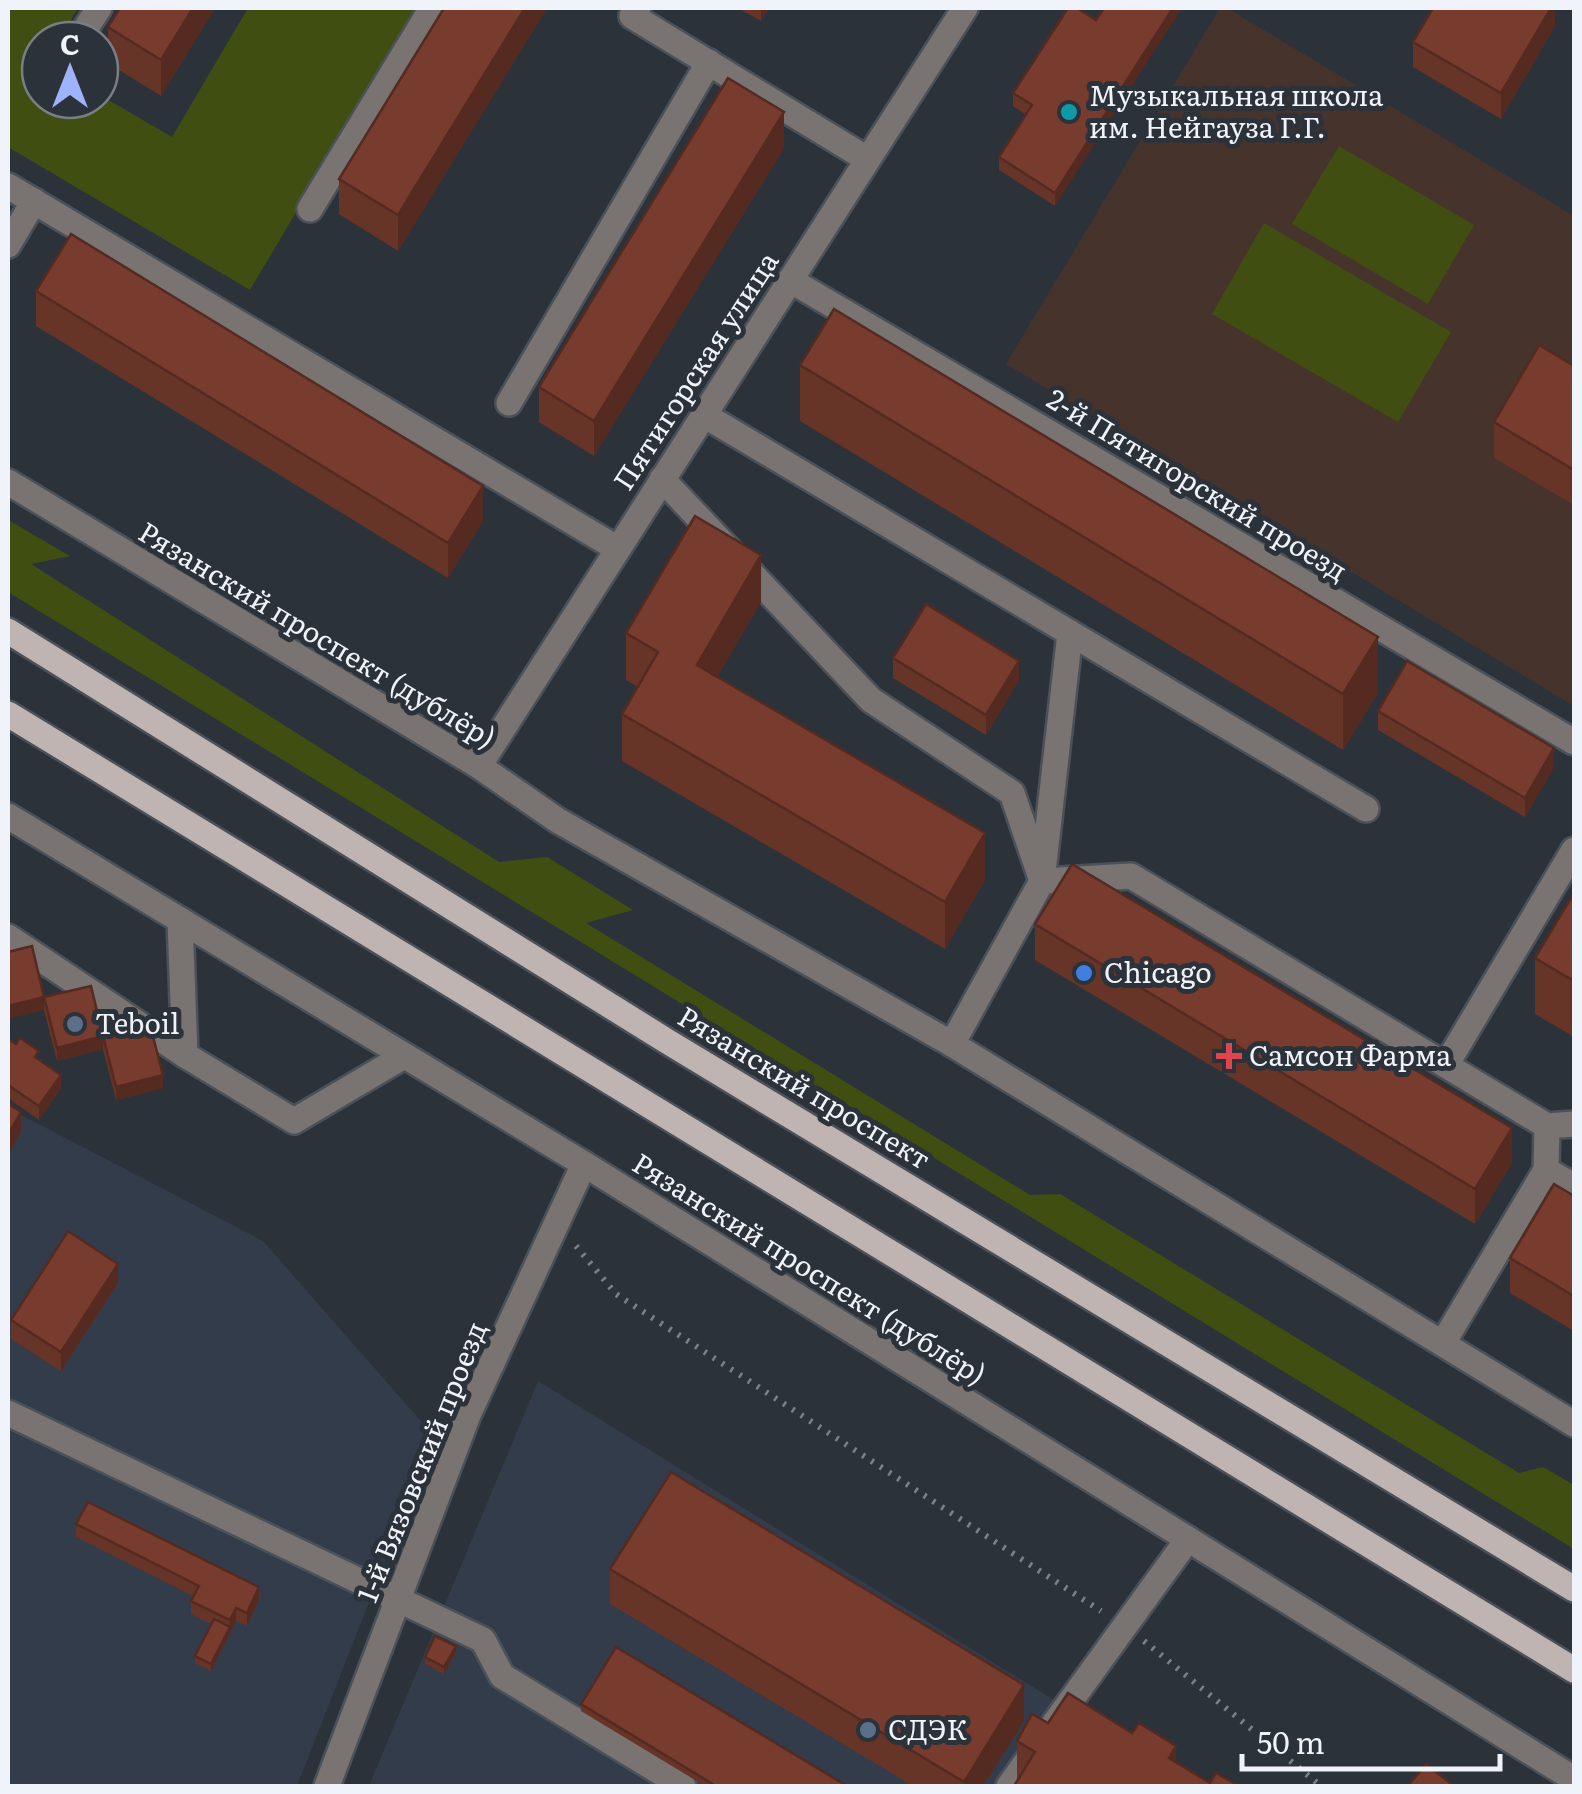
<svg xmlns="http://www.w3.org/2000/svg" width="1582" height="1794" font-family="Literata,serif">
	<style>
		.built { fill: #333c4a }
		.education { fill: #46342c }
		.green { fill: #414e11 }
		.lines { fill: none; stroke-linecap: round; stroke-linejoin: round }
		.minor-casing { stroke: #4b5159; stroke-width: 30 }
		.major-casing { stroke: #4b5159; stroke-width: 30 }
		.path { stroke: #7c8188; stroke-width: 6; stroke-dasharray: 2.5 8; stroke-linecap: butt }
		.minor { stroke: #797372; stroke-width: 25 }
		.major { stroke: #c0b4b2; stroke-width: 25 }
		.wall { fill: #673428 }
		.shaded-wall { fill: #542a21 }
		.building { fill: #783c2f; stroke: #542a21; stroke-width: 2.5 }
		.culture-dot { fill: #0f9aa8; stroke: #2c323a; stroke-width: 4 }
		.shop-dot { fill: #3f7fe0; stroke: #2c323a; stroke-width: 4 }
		.service-dot { fill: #5c6f8a; stroke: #2c323a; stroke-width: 4 }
		.health-dot { fill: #e0444e; stroke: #2c323a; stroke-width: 4 }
		.labels { text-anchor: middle; stroke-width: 10; stroke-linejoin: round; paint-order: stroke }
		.poi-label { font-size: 28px; fill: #f0f3f9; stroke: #2c323a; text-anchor: start }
		.street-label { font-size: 28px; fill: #f0f3f9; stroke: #2c323a }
	</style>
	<rect width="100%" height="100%" fill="#2c323a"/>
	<g class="built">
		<path d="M8 1108 263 1241 434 1436 297 1786H8Z"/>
		<path d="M538 1381 1193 1786H369Z"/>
	</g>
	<path class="education" d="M1220 8H1227L1574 216V706L1006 364Z"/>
	<g class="green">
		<path d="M8 8H78L59 40H40V100H100V95L172 137 248 8H417L250 290 8 147Z"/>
		<path d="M1339 146 1474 225 1428 304 1292 224Z"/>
		<path d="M1264 223 1451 332 1398 422 1212 314Z"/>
		<path d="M8 520 70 556 31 564 499 862 547 857 633 910 586 923 1030 1195 1060 1194 1519 1473 1543 1467 1574 1485V1549L8 592Z"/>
	</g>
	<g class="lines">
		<defs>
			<g id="minor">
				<path d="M638 8 632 16 867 159"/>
				<path d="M78 40 99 8"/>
				<path d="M8 186 618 549"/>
				<path d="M310 209 432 8"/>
				<path d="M8 245 34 201"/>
				<path d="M790 280 1574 742"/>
				<path d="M509 403 709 62"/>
				<path d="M704 415 1366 809"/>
				<path d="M662 479 871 700 1012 793 1042 881 1131 876 1547 1126 1546 1170 1574 1186"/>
				<path d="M8 482 479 766 557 820 952 1044 1574 1424"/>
				<path d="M479 766 965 8"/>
				<path d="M8 816 584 1164 1574 1779"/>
				<path d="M180 920 185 1055"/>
				<path d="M8 937 185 1055 294 1121 404 1056"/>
				<path d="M952 1044 1042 881 1070 633"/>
				<path d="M1446 1065 1574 850"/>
				<path d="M1547 1126 1574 1124"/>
				<path d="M1443 1343 1546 1170"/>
				<path d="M8 1413 483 1640 502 1676 683 1786"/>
				<path d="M327 1786 468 1415 584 1164"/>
				<path d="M1009 1786 1188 1539"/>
			</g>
			<g id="major">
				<path d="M8 631 665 1040 1574 1589"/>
				<path d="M8 714 1574 1670"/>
			</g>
		</defs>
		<use href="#minor" class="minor-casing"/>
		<use href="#major" class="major-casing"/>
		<g class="path">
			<path d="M576 1246 616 1294 1101 1611"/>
			<path d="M1144 1641 1321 1786"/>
		</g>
		<use href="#minor" class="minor"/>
		<use href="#major" class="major"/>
	</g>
	<g class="wall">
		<path d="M120 8H215L161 96 108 63V27Z"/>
		<path d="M444 8H547L398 251 339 214V179Z"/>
		<path d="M738 8H769L761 21Z"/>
		<path d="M1068 8 1055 206 999 170V157L1026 115 1013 106V93Z"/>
		<path d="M1555 8V26L1501 119 1413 67V42Z"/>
		<path d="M784 148 594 456 539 422V387Z"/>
		<path d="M36 291 483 521 448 578 36 326Z"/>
		<path d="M800 365 1378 693 1343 750 800 421Z"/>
		<path d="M1574 366V505L1494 458V422Z"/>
		<path d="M761 602 717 677 985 880 945 949 622 761V714L638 687 626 680V633Z"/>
		<path d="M893 658 1019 680 986 735 893 678Z"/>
		<path d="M1378 711 1554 767 1525 817 1378 730Z"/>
		<path d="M1574 893V1037L1535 1014V958Z"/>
		<path d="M1035 924 1512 1163 1475 1224 1035 960Z"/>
		<path d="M44 997 103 1036 163 1088 116 1100 103 1049 57 1061 44 1010Z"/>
		<path d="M8 1039 39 1060 61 1088 39 1120 8 1098Z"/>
		<path d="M1574 1196V1331L1510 1293V1258Z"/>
		<path d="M118 1283 61 1371 11 1339V1320Z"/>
		<path d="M76 1524 259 1600 247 1626 236 1621 211 1671 195 1663V1656L211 1624 191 1614V1601L193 1596 76 1537Z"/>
		<path d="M610 1569 1024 1721 983 1786H913L610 1604Z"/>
		<path d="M456 1652 444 1674 425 1664V1657Z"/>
		<path d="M581 1704 847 1786H705L581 1711Z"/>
		<path d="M1048 1723 1176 1762 1210 1783 1017 1782V1741Z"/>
	</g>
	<g class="shaded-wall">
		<path d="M193 8H215L161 96V60Z"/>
		<path d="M525 8H547L398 251V215Z"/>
		<path d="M761 8H769L761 21Z"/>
		<path d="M1173 8H1182L1055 206V193Z"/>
		<path d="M1551 8H1555V26L1501 119V93Z"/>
		<path d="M784 112V148L594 456V421Z"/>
		<path d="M483 486V521L448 578V543Z"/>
		<path d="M761 555V602L697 712V665Z"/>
		<path d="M1378 637V693L1343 750V694Z"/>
		<path d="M1019 661V680L986 735V715Z"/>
		<path d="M1554 748V767L1525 817V798Z"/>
		<path d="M985 833V880L945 949V902Z"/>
		<path d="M44 997V1010L8 1019V1006Z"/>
		<path d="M103 1036V1049L57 1061V1048Z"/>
		<path d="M61 1075V1088L39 1120V1106Z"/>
		<path d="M163 1075V1088L116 1100V1087Z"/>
		<path d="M21 1112V1132L8 1155V1135Z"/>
		<path d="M1512 1128V1163L1475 1224V1189Z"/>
		<path d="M118 1264V1283L61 1371V1352Z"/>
		<path d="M259 1587V1600L247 1626V1613Z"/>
		<path d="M236 1608V1621L211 1671V1664L230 1627V1620Z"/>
		<path d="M456 1646V1652L444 1674V1667Z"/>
		<path d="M1024 1685V1721L983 1786H964V1782Z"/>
		<path d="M1176 1746V1786L1169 1758Z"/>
	</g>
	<g class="building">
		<path d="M120 8H193L161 60 108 27Z"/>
		<path d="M444 8H525L398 215 339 179Z"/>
		<path d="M1068 8H1077L1096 20 1104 8H1173L1055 193 999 157 1032 105 1013 93Z"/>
		<path d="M1433 8H1551L1501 93 1413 42Z"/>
		<path d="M728 78 784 112 594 421 539 387Z"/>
		<path d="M71 234 483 486 448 543 36 291Z"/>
		<path d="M834 309 1378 637 1343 694 800 365Z"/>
		<path d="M1539 345 1574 366V470L1494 422Z"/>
		<path d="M695 516 761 555 697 665 985 833 945 902 622 714 658 652 626 633Z"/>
		<path d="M926 604 1019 661 986 715 893 658Z"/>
		<path d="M1407 661 1554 748 1525 798 1378 711Z"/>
		<path d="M1072 864 1512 1128 1475 1189 1035 924Z"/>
		<path d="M1574 893V981L1535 958Z"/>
		<path d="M32 946 44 997 8 1006V952Z"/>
		<path d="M91 986 103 1036 150 1025 163 1075 116 1087 103 1036 57 1048 44 997Z"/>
		<path d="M20 1038 39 1051 35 1057 61 1075 39 1106 8 1085V1039L16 1044Z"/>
		<path d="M8 1104 21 1112 8 1135Z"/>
		<path d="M1554 1184 1574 1196V1296L1510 1258Z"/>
		<path d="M68 1231 118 1264 61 1352 11 1320Z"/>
		<path d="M671 1472 1024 1685 964 1782 610 1569Z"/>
		<path d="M88 1502 259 1587 247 1613 236 1608 230 1620 191 1601 199 1586 76 1524Z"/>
		<path d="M214 1619 230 1627 211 1664 195 1656Z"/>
		<path d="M435 1636 456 1646 444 1667 425 1657Z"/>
		<path d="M616 1647 847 1786H716L581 1704Z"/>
		<path d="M1068 1693 1132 1733 1139 1723 1176 1746 1169 1758 1210 1783 1216 1773 1239 1786H1014L1035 1752 1017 1741 1032 1714 1048 1723Z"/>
		<path d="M1426 1764 1454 1786H1408Z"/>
	</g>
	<circle class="culture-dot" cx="1069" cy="112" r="10"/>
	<circle class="shop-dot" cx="1084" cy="973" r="10"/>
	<g class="service-dot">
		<circle cx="75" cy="1024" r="10"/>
		<circle cx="868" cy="1730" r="10"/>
	</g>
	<path class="health-dot" d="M1224 1041h10v10h10v10h-10v10h-10v-10h-10v-10h10z"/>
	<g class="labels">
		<g class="poi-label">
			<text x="1089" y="106">Музыкальная школа<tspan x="1089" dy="32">им. Нейгауза Г.Г.</tspan></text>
			<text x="1104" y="983">Chicago</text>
			<text x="95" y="1034">Teboil</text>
			<text x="1249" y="1066">Самсон Фарма</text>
			<text x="888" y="1740">СДЭК</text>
		</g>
		<g class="street-label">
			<text transform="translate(696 371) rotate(-57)" y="10">Пятигорская улица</text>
			<text transform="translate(1197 485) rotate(31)" y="10">2-й Пятигорский проезд</text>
			<text transform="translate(317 635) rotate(31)" y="10">Рязанский проспект (дублёр)</text>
			<text transform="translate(804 1088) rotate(31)" y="10">Рязанский проспект</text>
			<text transform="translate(809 1269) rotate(32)" y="10">Рязанский проспект (дублёр)</text>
			<text transform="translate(422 1462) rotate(-68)" y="10">1-й Вязовский проезд</text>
		</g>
	</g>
	<rect width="1582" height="1794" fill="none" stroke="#f0f3f9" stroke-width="20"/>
	<g transform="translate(70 70)"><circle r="48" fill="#2c323a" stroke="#7a7f86" stroke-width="2.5"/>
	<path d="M0-8L18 38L0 25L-18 38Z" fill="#9fb3fd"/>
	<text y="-15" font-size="28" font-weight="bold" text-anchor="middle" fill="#f0f3f9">С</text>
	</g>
	<path d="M1242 1754v15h258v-15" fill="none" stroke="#f0f3f9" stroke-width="5"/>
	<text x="1257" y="1754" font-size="30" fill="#f0f3f9" stroke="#2c323a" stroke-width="8" paint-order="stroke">50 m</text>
</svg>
